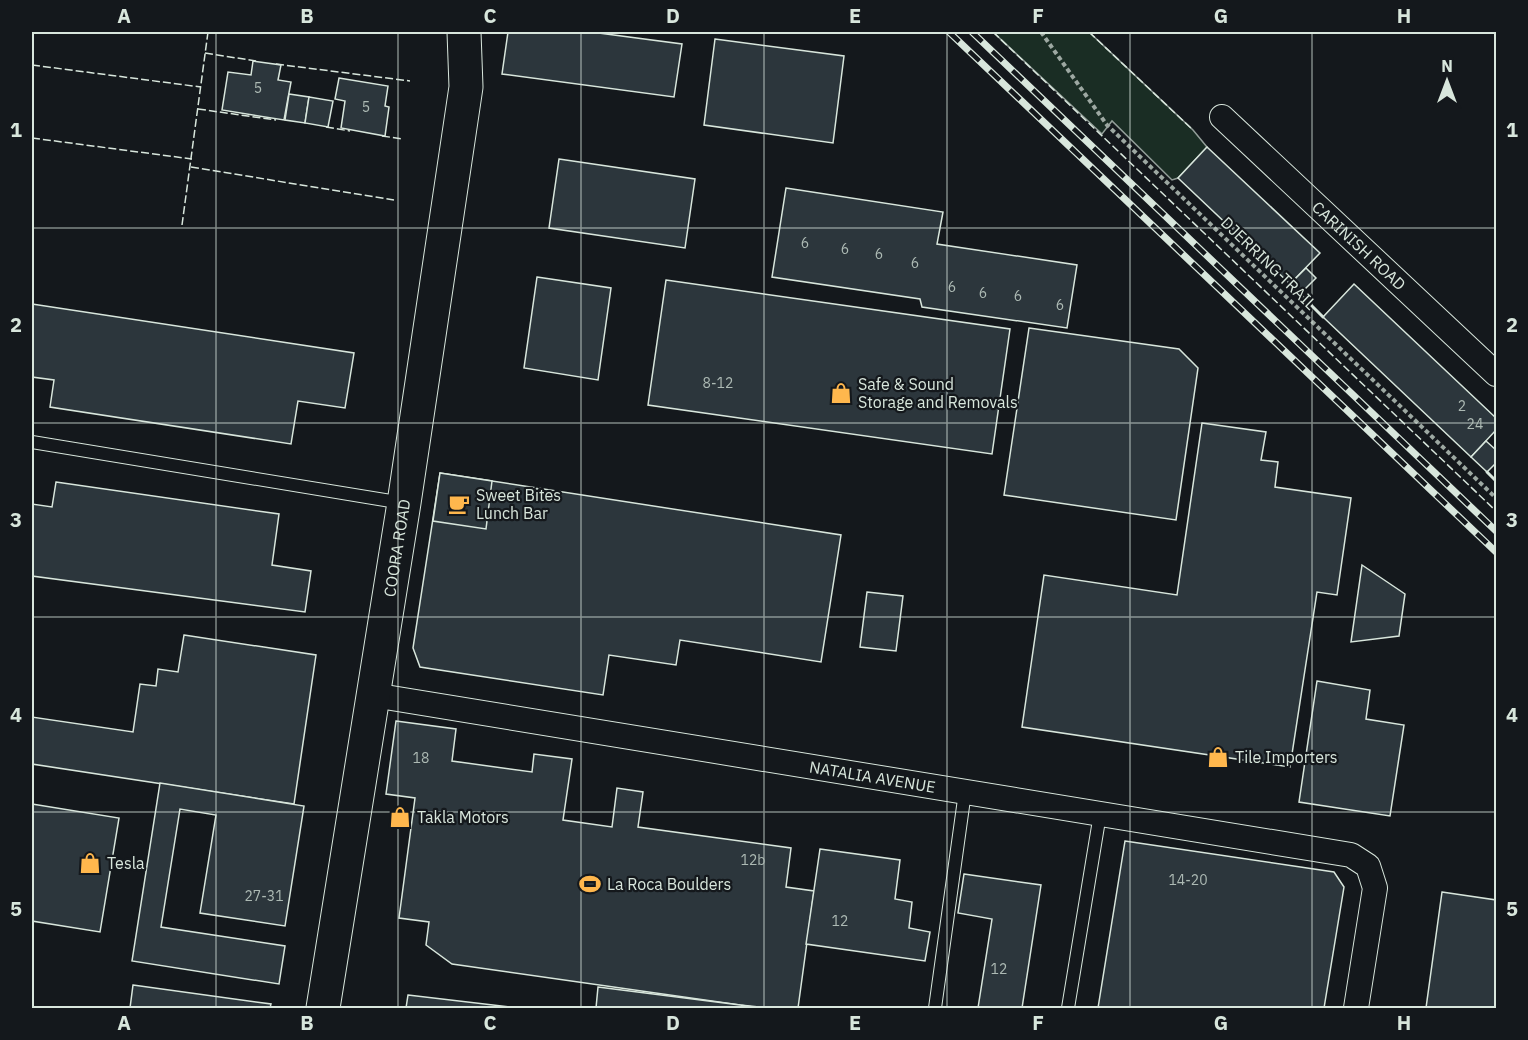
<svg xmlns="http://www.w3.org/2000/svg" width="1528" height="1040" font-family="'IBM Plex Sans',sans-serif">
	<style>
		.green { fill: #1a2d24; stroke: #939e99; stroke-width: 1.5 }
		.building { fill: #2c363c; stroke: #d8e6dc; stroke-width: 1.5 }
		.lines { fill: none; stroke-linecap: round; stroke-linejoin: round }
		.lane-casing { stroke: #d8e6dc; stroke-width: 14 }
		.street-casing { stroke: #d8e6dc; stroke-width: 26 }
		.secondary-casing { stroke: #d8e6dc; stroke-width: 35 }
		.path { stroke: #9da8a2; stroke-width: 4; stroke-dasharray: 4.5 3; stroke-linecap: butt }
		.lane { stroke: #14181c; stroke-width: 12 }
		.street { stroke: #14181c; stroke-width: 24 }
		.secondary { stroke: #14181c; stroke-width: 33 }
		.rail-casing { stroke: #d8e6dc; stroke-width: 7 }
		.rail { stroke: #14181c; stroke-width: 4.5; stroke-dasharray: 14; stroke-linecap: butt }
		.fence { stroke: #d8e6dc; stroke-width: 1.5; stroke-dasharray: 8 3; stroke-linecap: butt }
		.wall { stroke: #d8e6dc; stroke-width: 3 }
		.grid { fill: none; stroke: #d8e6dc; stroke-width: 1.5; stroke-opacity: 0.55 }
		.labels { text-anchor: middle; stroke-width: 4.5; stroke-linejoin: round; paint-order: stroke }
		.number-label { font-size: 14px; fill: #adbab4 }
		.street-label { font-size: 16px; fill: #d8e6dc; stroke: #14181c }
		.poi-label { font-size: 16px; fill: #d8e6dc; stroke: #14181c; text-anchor: start }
		.neatline { fill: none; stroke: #d8e6dc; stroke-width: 2 }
		.grid-label { font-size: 20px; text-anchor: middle; font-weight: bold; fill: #d8e6dc }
	</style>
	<rect width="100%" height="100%" fill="#14181c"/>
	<path class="green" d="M993 32H1089L1193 130 1207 147 1178 178 1172 180 1112 121 1102 134Z"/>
	<g class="building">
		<path d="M508 32H591L682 44 674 97 502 74Z"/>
		<path d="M715 39 844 56 833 143 704 125Z"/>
		<path d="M253 61 281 65 278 80 291 82 284 120 222 110 228 72 251 75Z"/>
		<path d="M339 78 388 86 385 106 389 107 385 136 341 128 345 101 335 99Z"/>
		<path d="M289 94 309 97 305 123 285 120Z"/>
		<path d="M309 97 333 101 328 127 305 123Z"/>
		<path d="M1207 147 1320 253 1290 284 1178 178Z"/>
		<path d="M559 159 695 179 685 248 549 228Z"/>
		<path d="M786 188 943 212 937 244 1077 265 1067 328 922 307 920 299 772 277Z"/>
		<path d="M1306 268 1316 278 1300 294 1290 284Z"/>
		<path d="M537 277 611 288 598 380 524 368Z"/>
		<path d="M666 280 1010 329 992 454 648 405Z"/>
		<path d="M1354 284 1496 418V430L1471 457 1323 317Z"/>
		<path d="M32 304 354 353 345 408 298 401 291 444 50 407 54 380 32 377Z"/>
		<path d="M1029 328 1179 349 1198 368 1176 520 1004 495Z"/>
		<path d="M1202 423 1266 432 1261 460 1278 462 1275 487 1351 498 1337 595 1317 592 1290 767 1022 727 1044 575 1177 595Z"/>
		<path d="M1486 441 1496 450V463L1487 472 1471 457Z"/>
		<path d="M440 473 841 535 821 662 680 640 676 665 609 655 603 695 420 667 413 648Z"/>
		<path d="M440 473 492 481 486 529 433 521Z"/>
		<path d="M56 482 279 514 272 565 311 571 305 612 32 576V504L52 507Z"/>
		<path d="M1362 565 1405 594 1399 636 1351 642Z"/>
		<path d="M867 592 903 596 896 651 860 647Z"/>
		<path d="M184 635 316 655 294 804 32 764V717L133 732 140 684 156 686 158 669 178 672Z"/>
		<path d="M1317 681 1370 690 1366 719 1404 725 1390 816 1299 802Z"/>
		<path d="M396 721 456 729 452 761 532 772 534 754 572 759 563 820 612 827 617 788 643 792 638 827 791 848 786 887 814 891 798 1008H769L740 1005 452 964 426 945 429 922 399 918 415 798 386 794Z"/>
		<path d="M160 783 304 806 285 926 200 913 216 815 180 809 161 927 285 946 279 984 132 961Z"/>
		<path d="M32 804 119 818 100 932 32 921Z"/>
		<path d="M1125 841 1334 872 1344 887 1324 1008H1098Z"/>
		<path d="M820 849 900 860 895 899 912 902 909 928 930 932 925 961 806 944Z"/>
		<path d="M964 874 1041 885 1022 1008H978L992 919 958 913Z"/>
		<path d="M1442 892 1496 900V1008H1426Z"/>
		<path d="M133 985 271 1004 270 1008H130Z"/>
		<path d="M598 987 740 1005 760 1008H596Z"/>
		<path d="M408 995 519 1008H406Z"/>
	</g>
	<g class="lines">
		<defs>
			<g id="lane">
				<path d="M32 442 403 503"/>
				<path d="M935 1008 965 792"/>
				<path d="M1068 1008 1100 814"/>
			</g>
			<g id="street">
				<path id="s1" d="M1222 117 1496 374"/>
				<path id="s2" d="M373 695 1351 855 1368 866 1375 888 1356 1008"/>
			</g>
			<g id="secondary">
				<path id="s3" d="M323 1008 404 503 466 87 464 32"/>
			</g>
		</defs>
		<use href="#lane" class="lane-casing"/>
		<use href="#street" class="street-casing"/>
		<use href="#secondary" class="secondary-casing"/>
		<path class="path" d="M1041 32 1107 125 1496 498"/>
		<use href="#lane" class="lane"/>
		<use href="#street" class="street"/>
		<use href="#secondary" class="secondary"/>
		<defs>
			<g id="rail">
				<path d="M949 32 1496 552"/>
				<path d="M972 32 1496 531"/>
			</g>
		</defs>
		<use href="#rail" class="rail-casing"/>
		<use href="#rail" class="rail"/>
		<g class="fence">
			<path d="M993 32 1496 511"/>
			<path d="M1089 32 1193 130"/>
			<path d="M205 53 256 61"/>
			<path d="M276 64 410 81"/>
			<path d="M32 65 201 87"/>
			<path d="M198 109 276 120"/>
			<path d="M326 127 350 131"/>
			<path d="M382 136 403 139"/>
			<path d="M32 138 192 159"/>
			<path d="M191 167 394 200"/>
			<path d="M182 225 208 32"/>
		</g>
		<g class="wall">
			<path d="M1300 294 1323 317"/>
			<path d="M1487 472 1496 481"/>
		</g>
	</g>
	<path class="grid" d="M216 32V1008M398 32V1008M581 32V1008M764 32V1008M947 32V1008M1130 32V1008M1312 32V1008M32 228H1496M32 423H1496M32 617H1496M32 812H1496"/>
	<defs>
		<symbol id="shop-bare" viewBox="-9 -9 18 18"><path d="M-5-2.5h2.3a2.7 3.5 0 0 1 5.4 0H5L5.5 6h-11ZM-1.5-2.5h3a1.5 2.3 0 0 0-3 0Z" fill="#ffb74d" stroke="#14181c" stroke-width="2.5" paint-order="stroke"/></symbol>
		<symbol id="cafe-bare" viewBox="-9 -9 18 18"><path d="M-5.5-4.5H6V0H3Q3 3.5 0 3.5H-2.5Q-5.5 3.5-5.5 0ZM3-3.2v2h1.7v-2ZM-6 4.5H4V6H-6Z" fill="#ffb74d" stroke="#14181c" stroke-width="2.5" paint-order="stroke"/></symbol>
		<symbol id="stadium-bare" viewBox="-9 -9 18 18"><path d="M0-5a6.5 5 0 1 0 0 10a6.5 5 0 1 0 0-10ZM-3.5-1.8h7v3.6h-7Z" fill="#ffb74d" stroke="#14181c" stroke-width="2.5" paint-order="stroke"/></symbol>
	</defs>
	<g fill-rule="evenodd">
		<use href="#shop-bare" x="826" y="378" width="30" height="30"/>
		<use href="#cafe-bare" x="444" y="489" width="30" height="30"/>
		<use href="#shop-bare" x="1203" y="742" width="30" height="30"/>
		<use href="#shop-bare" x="385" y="802" width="30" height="30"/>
		<use href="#shop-bare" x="75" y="848" width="30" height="30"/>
		<use href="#stadium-bare" x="575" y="869" width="30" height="30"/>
	</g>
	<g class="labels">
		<g class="number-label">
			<text x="258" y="93">5</text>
			<text x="366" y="112">5</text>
			<text x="805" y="248">6</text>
			<text x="845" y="254">6</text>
			<text x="879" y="259">6</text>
			<text x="915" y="268">6</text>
			<text x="952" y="292">6</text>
			<text x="983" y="298">6</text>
			<text x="1018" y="301">6</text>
			<text x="1060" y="310">6</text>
			<text x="718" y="388">8-12</text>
			<text x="1462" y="411">2</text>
			<text x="1475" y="429">24</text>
			<text x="421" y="763">18</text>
			<text x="753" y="865">12b</text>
			<text x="1188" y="885">14-20</text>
			<text x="264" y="901">27-31</text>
			<text x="840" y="926">12</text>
			<text x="999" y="974">12</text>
		</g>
		<g class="street-label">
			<text dy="6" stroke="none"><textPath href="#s1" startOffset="188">CARINISH ROAD</textPath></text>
			<text transform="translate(1269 263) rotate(44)" y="6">DJERRING TRAIL</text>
			<text dy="6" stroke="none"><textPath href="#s3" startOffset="466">COORA ROAD</textPath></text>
			<text dy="6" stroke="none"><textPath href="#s2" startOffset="506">NATALIA AVENUE</textPath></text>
		</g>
		<g class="poi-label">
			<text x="858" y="390">Safe &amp; Sound<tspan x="858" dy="18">Storage and Removals</tspan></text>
			<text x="476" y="501">Sweet Bites<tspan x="476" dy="18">Lunch Bar</tspan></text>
			<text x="1235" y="763">Tile Importers</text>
			<text x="417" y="823">Takla Motors</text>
			<text x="107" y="869">Tesla</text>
			<text x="607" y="890">La Roca Boulders</text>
		</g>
	</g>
	<rect width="1528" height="1040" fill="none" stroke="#14181c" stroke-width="66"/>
	<g transform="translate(1447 81)" stroke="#14181c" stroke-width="4.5" paint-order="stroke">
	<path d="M0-4.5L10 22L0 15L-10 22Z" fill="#d8e6dc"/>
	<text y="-9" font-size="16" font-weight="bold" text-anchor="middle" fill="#d8e6dc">N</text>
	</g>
	<rect x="33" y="33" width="1462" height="974" class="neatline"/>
	<g class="grid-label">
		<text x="124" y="23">A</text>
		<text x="307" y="23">B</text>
		<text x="490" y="23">C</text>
		<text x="673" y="23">D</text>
		<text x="855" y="23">E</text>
		<text x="1038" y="23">F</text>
		<text x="1221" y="23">G</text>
		<text x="1404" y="23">H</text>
		<text x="16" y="137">1</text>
		<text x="1512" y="137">1</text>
		<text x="16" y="332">2</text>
		<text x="1512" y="332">2</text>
		<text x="16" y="527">3</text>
		<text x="1512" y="527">3</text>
		<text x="16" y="722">4</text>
		<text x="1512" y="722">4</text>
		<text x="16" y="916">5</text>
		<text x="1512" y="916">5</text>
		<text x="124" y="1030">A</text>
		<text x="307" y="1030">B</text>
		<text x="490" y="1030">C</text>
		<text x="673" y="1030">D</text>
		<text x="855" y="1030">E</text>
		<text x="1038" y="1030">F</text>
		<text x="1221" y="1030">G</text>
		<text x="1404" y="1030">H</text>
	</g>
</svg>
